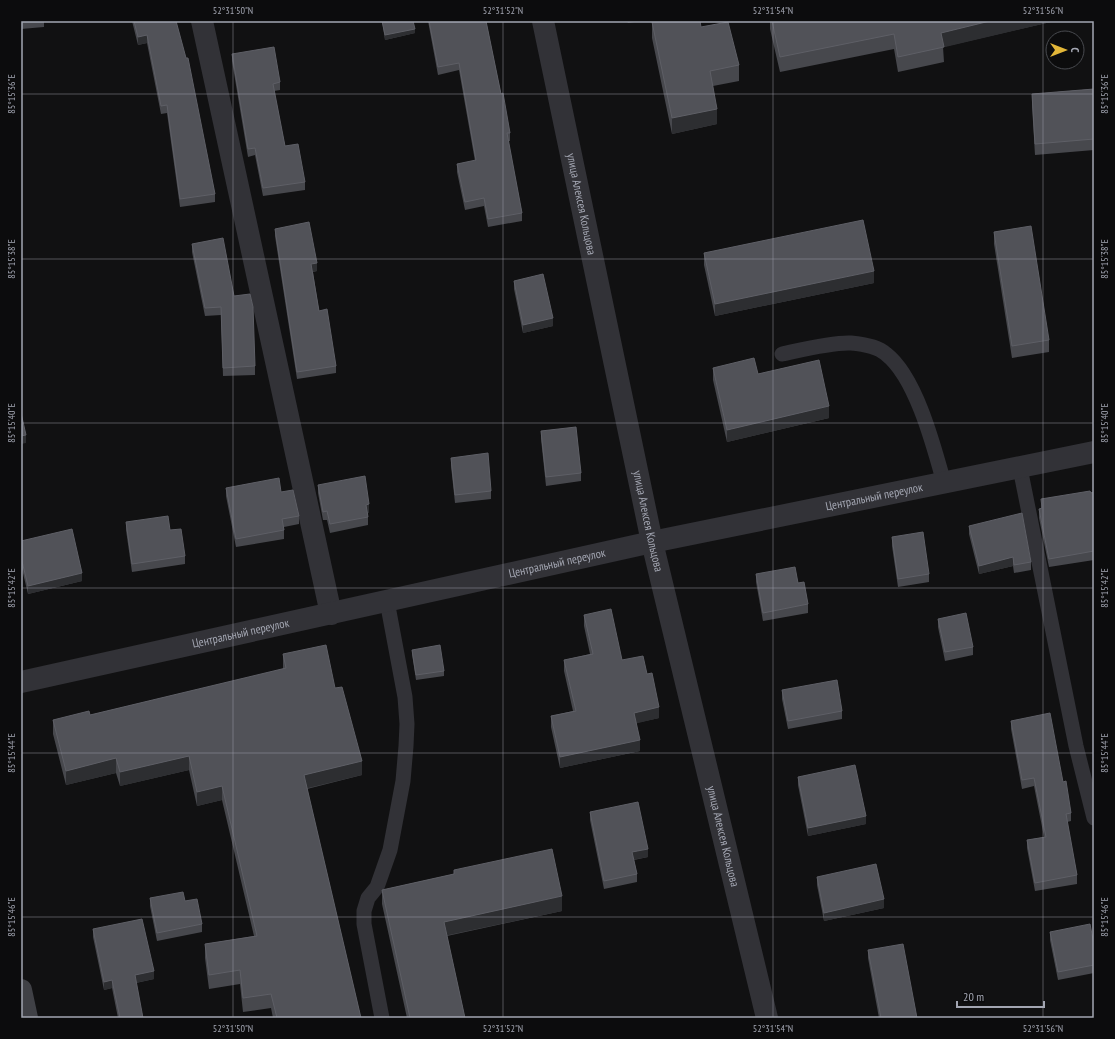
<svg xmlns="http://www.w3.org/2000/svg" width="1115" height="1039" font-family="'PT Sans Narrow',sans-serif">
	<style>
		.lines { fill: none; stroke-linecap: round; stroke-linejoin: round }
		.service { stroke: #323237; stroke-width: 15 }
		.minor { stroke: #323237; stroke-width: 22 }
		.secondary { stroke: #404146; stroke-width: 22 }
		.wall { fill: #47484d }
		.shaded-wall { fill: #2d2e31 }
		.building { fill: #515258; stroke: #5e5f66 }
		.ticks { fill: none; stroke: #a3a6b2; stroke-width: 1; stroke-opacity: 0.45 }
		.labels { text-anchor: middle; stroke-width: 3; stroke-linejoin: round; paint-order: stroke }
		.street-label { font-size: 12px; fill: #a3a6b2; stroke: #0c0c0d }
		.neatline { fill: none; stroke: #a3a6b2; stroke-width: 1.5 }
		.ticks-label { font-size: 10px; text-anchor: middle; fill: #a3a6b2 }
	</style>
	<rect width="100%" height="100%" fill="#111112"/>
	<g class="lines">
		<g class="service">
			<path d="M782 354C801 350 832 342 851 343 863 344 877 346 886 354 916 377 934 447 944 483"/>
			<path d="M1020 468 1076 746 1094 818"/>
			<path d="M382 1018 364 924V911L368 898 377 887 390 850 403 781 406 746 407 724 405 697 387 601"/>
		</g>
		<g class="minor">
			<path d="M202 21 331 614"/>
			<path id="s1" d="M543 21 652 542 767 1018"/>
			<path id="s2" d="M21 682 652 542 1094 452"/>
		</g>
		<path class="secondary" d="M21 990 27 1018"/>
	</g>
	<g class="wall">
		<path d="M21 21H44V27L21 29Z"/>
		<path d="M132 21H176L215 194V202L180 207 167 113 161 114 147 43 138 45Z"/>
		<path d="M382 21H413L415 33 385 40Z"/>
		<path d="M428 21H486L501 94 510 133V141H508L522 213V221L488 227 484 206 465 210 457 172V164L475 161 459 70 438 75Z"/>
		<path d="M627 21H640L628 23Z"/>
		<path d="M770 21H1055L943 47 944 62 898 72 894 49 780 72 770 29Z"/>
		<path d="M652 22 701 27 739 65V81L713 86 717 124 672 134 652 38Z"/>
		<path d="M232 54 280 82V90L274 91 285 146 305 182V190L263 196 255 155 248 157 232 61Z"/>
		<path d="M1094 89V150L1035 155 1032 105V94Z"/>
		<path d="M275 229 317 271 313 272 319 311 336 366V373L297 379 275 236Z"/>
		<path d="M994 232 1049 340V352L1012 358 994 244Z"/>
		<path d="M192 244 234 296 255 366V375L223 376 221 315 205 316 192 252Z"/>
		<path d="M704 253 874 283 715 316 704 265Z"/>
		<path d="M514 281 553 326 523 333 514 289Z"/>
		<path d="M713 368 758 374 829 418 727 442 713 380Z"/>
		<path d="M541 431 581 473V481L546 486 541 439Z"/>
		<path d="M451 458 491 491V499L455 503 451 466Z"/>
		<path d="M318 485 369 512 368 513V525L330 533 327 520H323L318 493Z"/>
		<path d="M226 488 281 492 299 516V524L284 527V539L236 547 226 496Z"/>
		<path d="M1094 492V560L1049 567 1039 518V509H1041V499Z"/>
		<path d="M126 522 170 530 185 556V564L132 572 126 530Z"/>
		<path d="M969 526 1031 562V570L1014 573 1013 566 979 574 969 534Z"/>
		<path d="M892 537 929 574V582L898 587 892 546Z"/>
		<path d="M21 541 82 581 28 594 21 565Z"/>
		<path d="M756 574 798 583 808 604V613L763 621 756 582Z"/>
		<path d="M584 615 622 660 647 674 659 718 636 723 640 751 560 768 551 727V716L573 711 564 671V660L590 654 584 626Z"/>
		<path d="M938 619 973 647V655L945 661 938 627Z"/>
		<path d="M412 650 444 671V676L416 680 412 654Z"/>
		<path d="M283 654 335 688 362 775 307 789 361 1018H273L271 1008 243 1012 240 984 209 989 205 958V944L254 936 222 800 197 806 189 770 120 786 116 773 66 785 53 734V720L90 715 283 669Z"/>
		<path d="M782 690 842 711V719L788 729 782 699Z"/>
		<path d="M1011 721 1063 782 1071 813V821L1067 822 1077 875V884L1035 891 1027 848V840L1044 837 1034 786 1022 789 1011 729Z"/>
		<path d="M798 777 866 824 808 836 798 785Z"/>
		<path d="M590 812 648 857 634 860 637 874V882L604 889 590 820Z"/>
		<path d="M454 870 562 911 447 936 465 1018H407L382 904V890L454 874Z"/>
		<path d="M817 877 884 908 824 921 817 885Z"/>
		<path d="M150 898 202 924V932L157 941 150 906Z"/>
		<path d="M93 929 154 979 136 983 143 1018H118L112 988 104 990 93 937Z"/>
		<path d="M1050 932 1094 945V973L1058 980 1050 940Z"/>
		<path d="M868 950 917 1018H879L868 958Z"/>
	</g>
	<g class="shaded-wall">
		<path d="M990 21H1055L941 48V33Z"/>
		<path d="M415 29V33L385 40V35Z"/>
		<path d="M147 35V43L138 45V37Z"/>
		<path d="M717 109V124L672 134V118Z"/>
		<path d="M317 263V271L311 272V264Z"/>
		<path d="M874 271V283L715 316V304Z"/>
		<path d="M553 318V326L523 333V325Z"/>
		<path d="M829 406V418L727 442V430Z"/>
		<path d="M26 435V443L21 444V436Z"/>
		<path d="M369 504V512L366 513V505Z"/>
		<path d="M1013 557V566L979 574V566Z"/>
		<path d="M82 573V581L28 594V586Z"/>
		<path d="M659 707V718L634 724V713Z"/>
		<path d="M640 740V751L560 768V757Z"/>
		<path d="M189 756V770L120 786V772Z"/>
		<path d="M116 758V773L66 785V771Z"/>
		<path d="M362 761V775L304 789V775Z"/>
		<path d="M222 786V800L197 806V792Z"/>
		<path d="M866 816V824L808 836V828Z"/>
		<path d="M648 849V857L632 860V852Z"/>
		<path d="M562 896V911L444 936V922Z"/>
		<path d="M884 899V908L824 921V913Z"/>
		<path d="M154 971V979L135 983V975Z"/>
		<path d="M112 980V988L104 990V982Z"/>
	</g>
	<g class="building">
		<path d="M134 21H176L186 58H188L215 194 180 199 167 105 161 106 147 35 138 37Z"/>
		<path d="M382 21H413L415 29 385 35Z"/>
		<path d="M429 21H486L501 94 503 93 510 133H507L522 213 488 219 484 198 465 202 457 164 476 160 459 63 438 67Z"/>
		<path d="M658 21H700L701 27 728 22 739 65 710 71 717 109 672 118 652 22Z"/>
		<path d="M772 21H990L941 33 944 47 898 57 894 34 780 57Z"/>
		<path d="M274 47 280 82 273 84 285 146 298 144 305 182 263 188 255 148 248 149 232 54Z"/>
		<path d="M1094 89V139L1035 144 1032 94Z"/>
		<path d="M863 220 874 271 715 304 704 253Z"/>
		<path d="M309 222 317 263 311 264 319 311 327 309 336 366 297 372 275 229Z"/>
		<path d="M1031 226 1049 340 1012 346 994 232Z"/>
		<path d="M223 238 234 296 250 294 253 307 255 366 223 368 221 307 205 308 192 244Z"/>
		<path d="M543 274 553 318 523 325 514 281Z"/>
		<path d="M754 358 758 374 819 360 829 406 727 430 713 368Z"/>
		<path d="M21 413 26 435 21 436Z"/>
		<path d="M576 427 581 473 546 477 541 431Z"/>
		<path d="M488 453 491 491 455 495 451 458Z"/>
		<path d="M365 476 369 504 366 505 368 517 330 524 327 511 323 512 318 485Z"/>
		<path d="M279 478 281 492 293 490 299 516 282 519 284 530 236 539 226 488Z"/>
		<path d="M1090 491 1091 493 1094 492V551L1049 559 1039 509 1042 508 1041 499Z"/>
		<path d="M1022 513 1031 562 1014 565 1013 557 979 566 969 526Z"/>
		<path d="M168 516 170 530 181 529 185 556 132 564 126 522Z"/>
		<path d="M72 529 82 573 28 586 21 557V541Z"/>
		<path d="M923 532 929 574 898 579 892 537Z"/>
		<path d="M795 567 798 583 804 582 808 604 763 613 756 574Z"/>
		<path d="M611 609 622 660 643 656 647 674 652 673 659 707 634 713 640 740 560 757 551 716 576 711 564 660 593 654 584 615Z"/>
		<path d="M966 613 973 647 945 652 938 619Z"/>
		<path d="M326 645 335 688 342 687 362 761 304 775 361 1018H277L271 994 243 998 240 970 209 975 205 944 257 936 222 786 197 792 189 756 120 772 116 758 66 771 53 720 89 711 90 715 286 668 283 654Z"/>
		<path d="M440 645 444 671 416 675 412 650Z"/>
		<path d="M837 680 842 711 788 721 782 690Z"/>
		<path d="M1050 713 1063 782 1066 781 1071 813 1066 814 1077 875 1035 883 1027 840 1046 837 1034 778 1022 780 1011 721Z"/>
		<path d="M855 765 866 816 808 828 798 777Z"/>
		<path d="M638 802 648 849 632 852 637 874 604 881 590 812Z"/>
		<path d="M552 849 562 896 444 922 465 1018H410L382 890 454 874V870Z"/>
		<path d="M876 864 884 899 824 913 817 877Z"/>
		<path d="M183 892 185 901 197 899 202 924 157 933 150 898Z"/>
		<path d="M142 919 154 971 135 975 143 1018H120L112 980 104 982 93 929Z"/>
		<path d="M1090 924 1094 945V965L1058 972 1050 932Z"/>
		<path d="M903 944 917 1018H881L868 950Z"/>
	</g>
	<path class="ticks" d="M233 21V1018M503 21V1018M773 21V1018M1043 21V1018M21 94H1094M21 259H1094M21 423H1094M21 588H1094M21 753H1094M21 917H1094"/>
	<g class="labels">
		<g class="street-label">
			<text dy="4" stroke="none"><textPath href="#s1" startOffset="187">улица Алексея Кольцова</textPath></text>
			<text dy="4" stroke="none"><textPath href="#s2" startOffset="873">Центральный переулок</textPath></text>
			<text dy="4" stroke="none"><textPath href="#s1" startOffset="511">улица Алексея Кольцова</textPath></text>
			<text dy="4" stroke="none"><textPath href="#s2" startOffset="549">Центральный переулок</textPath></text>
			<text dy="4" stroke="none"><textPath href="#s2" startOffset="225">Центральный переулок</textPath></text>
			<text dy="4" stroke="none"><textPath href="#s1" startOffset="835">улица Алексея Кольцова</textPath></text>
		</g>
	</g>
	<rect width="1115" height="1039" fill="none" stroke="#0c0c0d" stroke-width="44"/>
	<g transform="translate(1065 50) rotate(90)"><circle r="19" fill="#0c0c0d" stroke="#484a4f"/>
	<path d="M0-3L7 15L0 10L-7 15Z" fill="#e2b638"/>
	<text y="-6" font-size="11" font-weight="bold" text-anchor="middle" fill="#a3a6b2">С</text>
	</g>
	<path d="M957 1001v6h87v-6" fill="none" stroke="#a3a6b2" stroke-width="2"/>
	<text x="963" y="1001" font-size="12" fill="#a3a6b2" stroke="#0c0c0d" stroke-width="3" paint-order="stroke">20 m</text>
	<rect x="22" y="22" width="1071" height="995" class="neatline"/>
	<g class="ticks-label">
		<text x="233" y="14">52°31'50"N</text>
		<text x="503" y="14">52°31'52"N</text>
		<text x="773" y="14">52°31'54"N</text>
		<text x="1043" y="14">52°31'56"N</text>
		<text transform="translate(1104 94) rotate(-90)" y="4">85°15'36"E</text>
		<text transform="translate(11 94) rotate(-90)" y="4">85°15'36"E</text>
		<text transform="translate(1104 259) rotate(-90)" y="4">85°15'38"E</text>
		<text transform="translate(11 259) rotate(-90)" y="4">85°15'38"E</text>
		<text transform="translate(1104 423) rotate(-90)" y="4">85°15'40"E</text>
		<text transform="translate(11 423) rotate(-90)" y="4">85°15'40"E</text>
		<text transform="translate(1104 588) rotate(-90)" y="4">85°15'42"E</text>
		<text transform="translate(11 588) rotate(-90)" y="4">85°15'42"E</text>
		<text transform="translate(1104 753) rotate(-90)" y="4">85°15'44"E</text>
		<text transform="translate(11 753) rotate(-90)" y="4">85°15'44"E</text>
		<text transform="translate(1104 917) rotate(-90)" y="4">85°15'46"E</text>
		<text transform="translate(11 917) rotate(-90)" y="4">85°15'46"E</text>
		<text x="233" y="1032">52°31'50"N</text>
		<text x="503" y="1032">52°31'52"N</text>
		<text x="773" y="1032">52°31'54"N</text>
		<text x="1043" y="1032">52°31'56"N</text>
	</g>
</svg>
